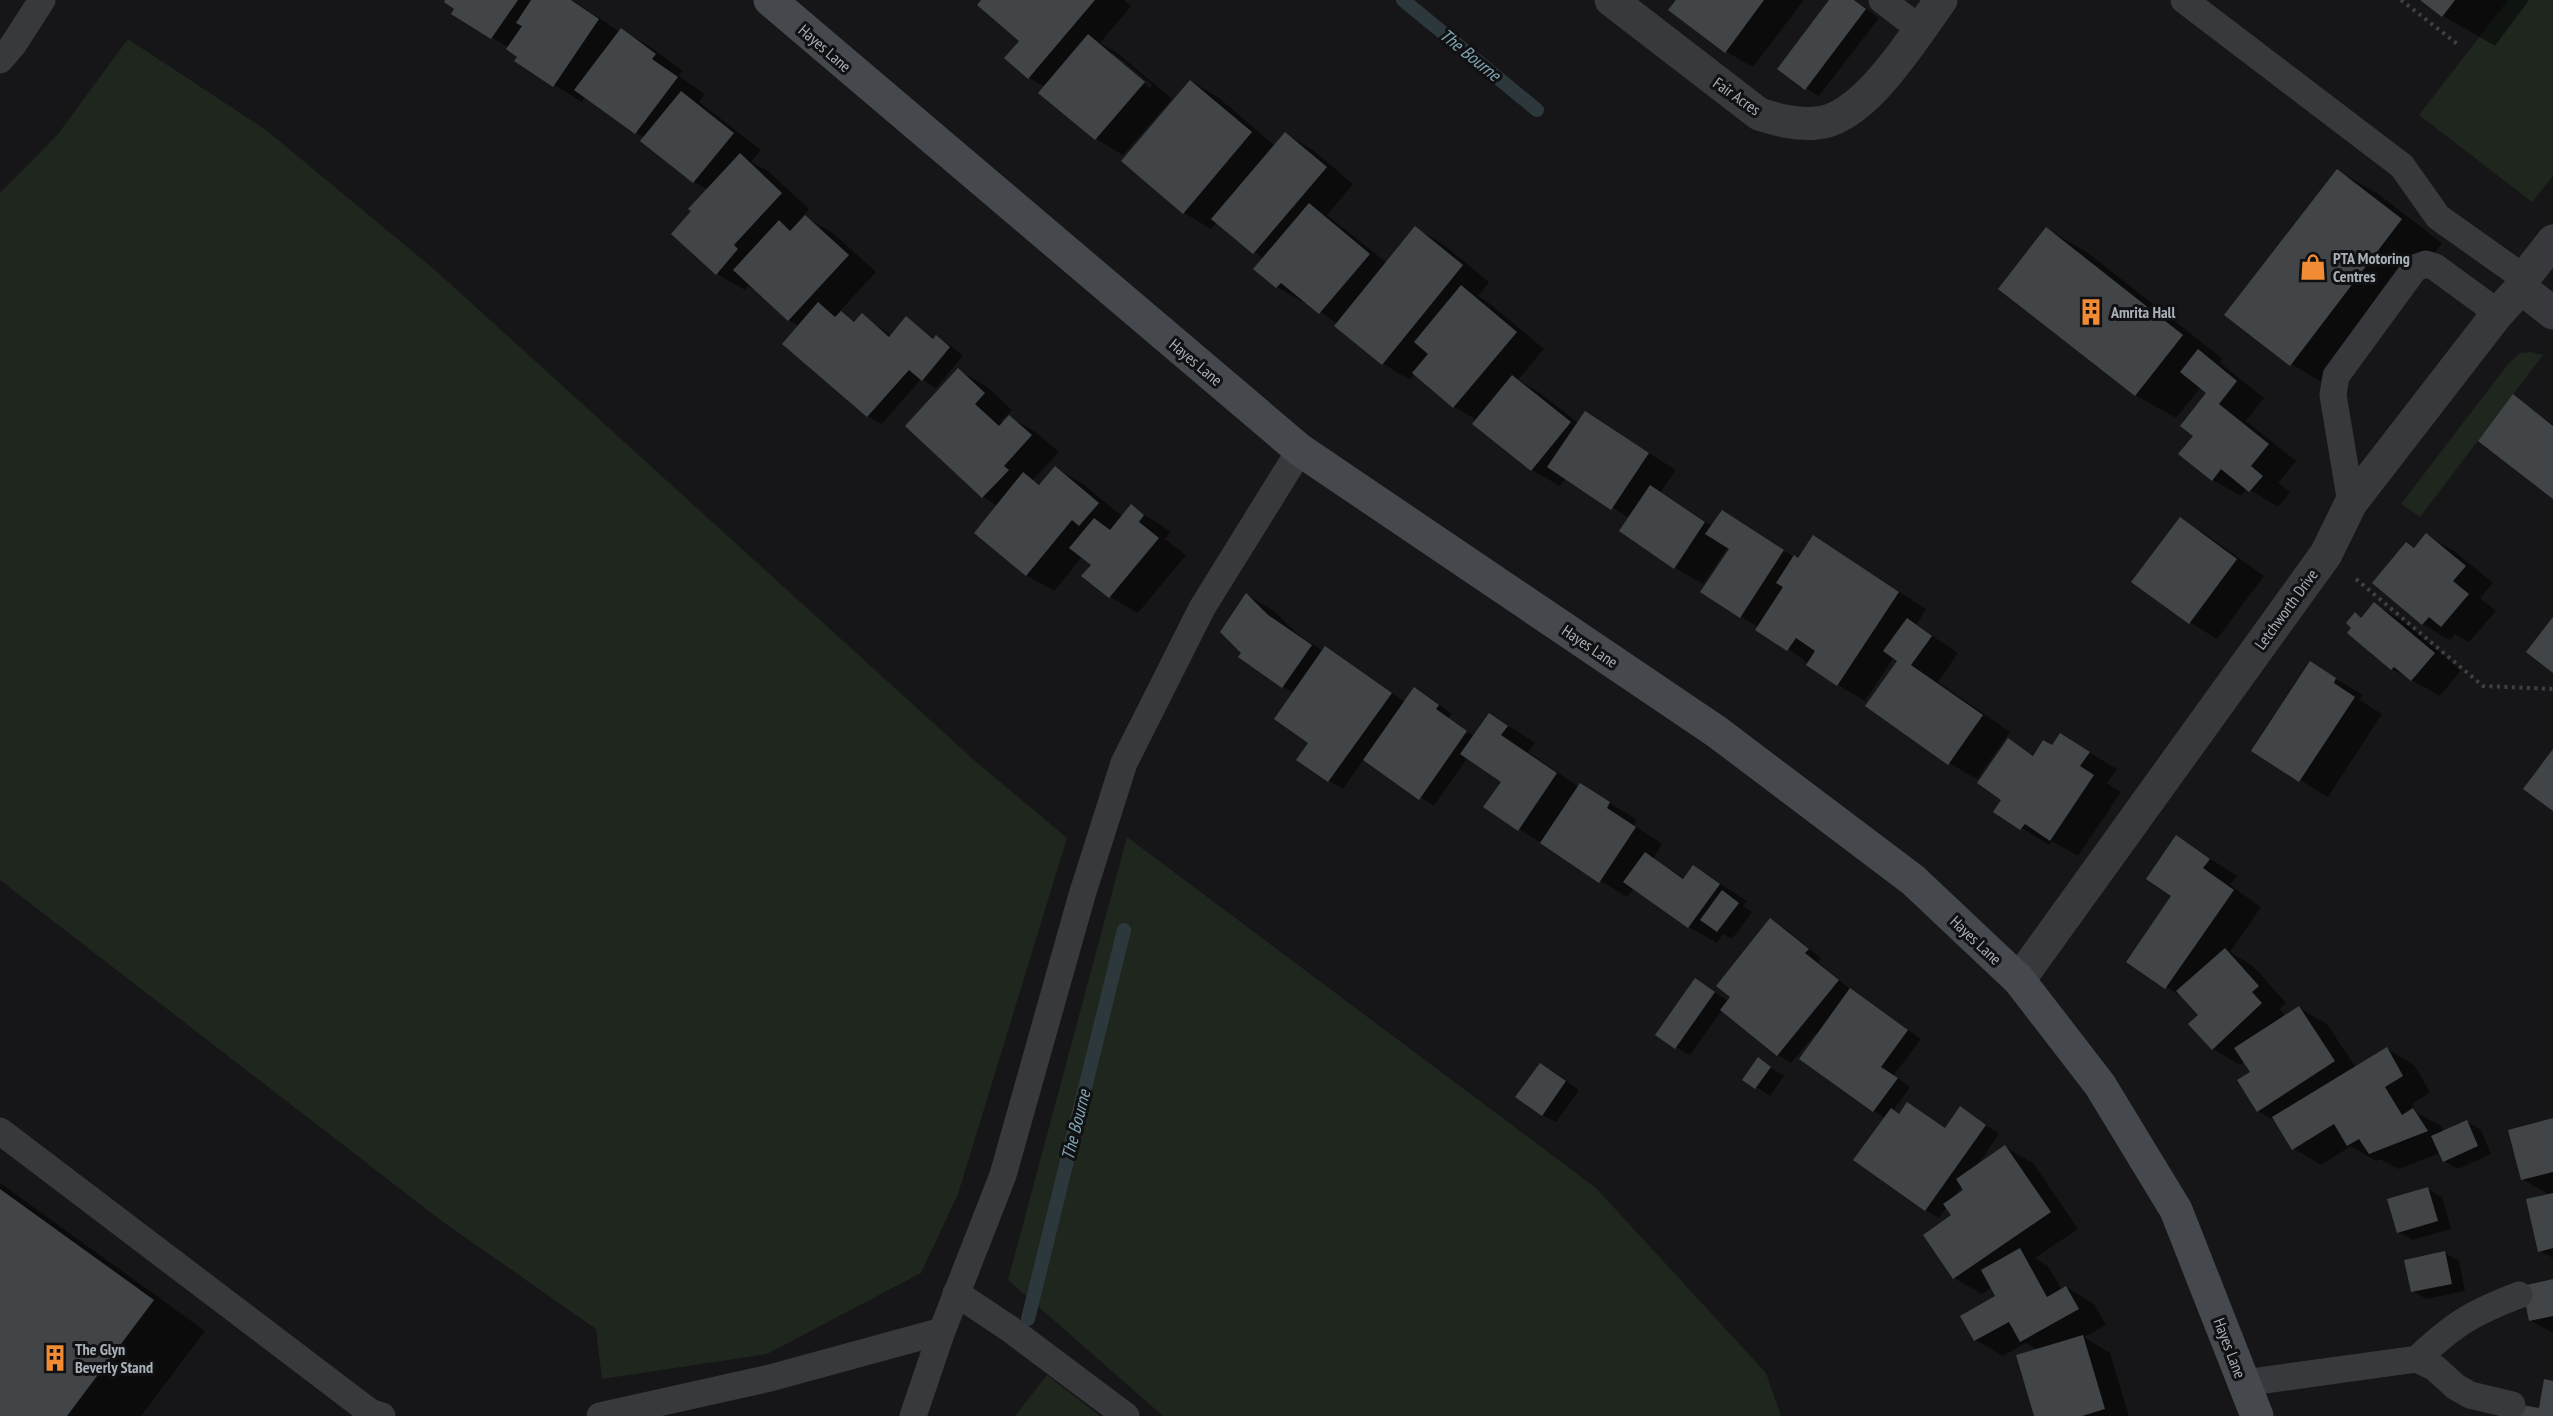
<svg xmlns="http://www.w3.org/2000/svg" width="2553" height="1416" font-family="'PT Sans Narrow',sans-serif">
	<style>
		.green { fill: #1e261e }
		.shadow { fill: #0007; fill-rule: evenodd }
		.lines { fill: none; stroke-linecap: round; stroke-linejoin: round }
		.stream { stroke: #2c383c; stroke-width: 14 }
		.building { fill: #424548 }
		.path { stroke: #3d4044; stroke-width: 4; stroke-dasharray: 3 4.5; stroke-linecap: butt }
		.service { stroke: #37393d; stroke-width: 27 }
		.minor { stroke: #37393d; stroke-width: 33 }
		.secondary { stroke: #45494d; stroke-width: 33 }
		.labels { text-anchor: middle; stroke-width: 6; stroke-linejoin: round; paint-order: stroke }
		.street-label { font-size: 16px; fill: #a8b0b8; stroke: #111113 }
		.poi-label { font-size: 16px; font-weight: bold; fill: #a8b0b8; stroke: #111113; text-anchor: start }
		.water-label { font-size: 18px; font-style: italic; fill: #7fa5b3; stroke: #111113 }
	</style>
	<rect width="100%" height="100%" fill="#161618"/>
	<g class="green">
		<path d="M2508 0H2553V176L2532 202 2419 115Z"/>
		<path d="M128 39 266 130 435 270 974 760 1067 838 958 1194 921 1273 767 1354 602 1379 596 1329 443 1222 0 880V193L58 134Z"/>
		<path d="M2531 352 2543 355 2420 517 2401 504 2508 364 2520 353Z"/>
		<path d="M1127 837 1596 1188 1766 1373 1781 1416H1163L1008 1280Z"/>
		<path d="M1047 1375 1100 1416H1015Z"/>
	</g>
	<g class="shadow">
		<path d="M447 0H572L620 32 621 30 649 46 683 71 679 76 705 94 699 102 761 150 751 162 768 171 809 209 803 216 833 233 876 272 839 312 856 322 862 315 892 336 907 318 935 339 936 337 950 345 963 356 936 388 921 379 882 424 868 416 785 343 800 326 789 320 750 284 745 290 717 274 708 190 694 182 644 138 585 96 582 102 516 61 519 56 509 48 453 13 456 9Z"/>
		<path d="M983 0H1124L1131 6 1100 43 1116 52 1172 99 1123 155 1096 139 1045 87 1029 78 1006 58 1021 40ZM1113 53 1152 85 1150 88 1111 55Z"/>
		<path d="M1678 0H1804L1753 67 1725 51Z"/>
		<path d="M1831 0H1855L1879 18 1819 96 1806 88Z"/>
		<path d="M2422 0H2529L2495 46 2443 16Z"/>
		<path d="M1191 81 1219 98 1275 146 1286 134 1313 150 1353 184 1327 215 1387 263 1415 228 1443 244 1489 282 1478 296 1489 303 1544 349 1518 380 1540 393 1578 423 1585 413 1676 470 1660 493 1713 526 1722 512 1799 560 1814 537 1926 609 1916 625 1958 653 1938 682 2010 732 1977 779 1949 763 1867 706 1899 661 1894 657 1865 701 1838 685 1758 627 1703 592 1731 549 1728 547 1703 584 1675 568 1621 531 1629 518 1566 478 1560 486 1532 470 1474 424 1477 420 1454 407 1415 374 1410 380 1382 363 1338 324 1306 302 1305 303 1277 287 1264 259 1217 222 1211 229 1184 213Z"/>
		<path d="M2338 171 2378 194 2442 243 2332 388 2291 364Z"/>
		<path d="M2047 229 2088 253 2223 359 2220 363 2264 398 2246 421 2296 461 2278 483 2290 492 2278 507 2247 488 2241 496 2213 480 2181 454 2195 436 2208 393 2201 387 2176 418 2135 395Z"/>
		<path d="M958 370 986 386 1012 410 1001 421 1004 423 1010 417 1037 433 1059 452 1033 480 1041 484 1055 468 1083 484 1123 517 1131 506 1171 532 1165 539 1186 555 1138 613 1110 597 1084 576 1093 565 1083 556 1054 591 1026 575 998 506 983 497Z"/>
		<path d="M2513 396 2553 425V498Z"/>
		<path d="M2180 519 2208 536 2264 576 2217 639 2189 622Z"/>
		<path d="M2426 535 2454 551 2493 583 2480 598 2496 611 2469 642 2455 634 2450 640 2422 624 2407 543 2415 548Z"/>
		<path d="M1247 595 1274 611 1296 633 1323 651 1339 656 1405 702 1428 697 1452 714 1448 718 1474 736 1489 715 1517 731 1535 743 1528 752 1579 787 1581 785 1637 820 1634 825 1662 844 1653 859 1685 879 1693 867 1747 901 1743 906 1752 912 1732 939 1723 934 1717 943 1689 927 1634 888 1627 897 1519 829 1503 781 1467 758 1434 806 1364 759 1343 789 1329 781 1298 759 1310 743 1294 693 1283 687 1243 653Z"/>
		<path d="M2374 604 2402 620 2461 670 2440 696 2392 669 2349 633 2354 628 2355 614 2362 619Z"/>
		<path d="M2310 663 2363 695 2360 700 2382 714 2328 797 2253 751Z"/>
		<path d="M2061 735 2117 769 2107 783 2121 792 2078 856 2052 841 2049 845 1995 811 2003 799 2008 740 2035 756 2052 747Z"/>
		<path d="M2176 837 2237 876 2230 885 2261 907 2230 952 2253 966 2286 1003 2279 1009 2286 1016 2299 1008 2327 1024 2356 1068 2387 1049 2414 1065 2430 1092 2412 1104 2417 1113 2441 1126 2444 1132 2467 1122 2481 1130 2491 1154 2458 1169 2444 1161 2440 1153 2398 1169 2380 1159 2376 1161 2351 1146 2321 1165 2293 1148 2277 1122 2258 1111 2252 1073 2244 1061 2240 1065 2213 1049 2200 1015 2187 1000 2128 962 2173 896Z"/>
		<path d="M1771 920 1784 928 1821 958 1818 962 1851 990 1921 1039 1894 1075 1910 1087 1893 1111 1900 1115 1908 1104 1946 1129 1961 1108 1999 1134 1976 1167 2005 1147 2033 1163 2078 1229 2035 1258 2048 1266 2062 1290 2067 1287 2094 1304 2106 1325 2084 1337 2110 1353 2129 1416H2036L2038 1350 2026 1343 2003 1356 1975 1340 1997 1297 1992 1287 1982 1294 1954 1278 1953 1216 1947 1207 1939 1218 1926 1210 1885 1118 1874 1111 1818 1035 1816 1033 1791 1063 1778 1055 1722 1010 1690 1055 1676 1047 1696 980 1728 1001ZM1962 1186 1966 1190 1953 1198Z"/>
		<path d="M1758 1059 1784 1076 1770 1096 1744 1079Z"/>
		<path d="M1554 1072 1579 1090 1556 1122 1542 1115Z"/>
		<path d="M2553 1120V1258L2540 1251 2550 1195 2522 1179Z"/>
		<path d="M0 1183 205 1331 141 1416H0Z"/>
		<path d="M2428 1189 2442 1197 2451 1229 2412 1240 2398 1232Z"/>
		<path d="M2445 1253 2459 1261 2465 1291 2426 1299 2413 1291Z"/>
		<path d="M2553 1280V1333L2530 1320Z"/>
	</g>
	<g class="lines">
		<g class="stream">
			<path d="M1403 0 1537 110"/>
			<path d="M1028 1319 1124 930"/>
		</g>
	</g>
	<g class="building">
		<path d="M445 0H518L491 39 451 14 454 9 444 2Z"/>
		<path d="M531 0H571L599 19 553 87 514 61 517 57 506 49 522 26 516 23Z"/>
		<path d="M981 0H1095L1028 79 1004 58 1019 41 977 5Z"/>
		<path d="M1676 0H1764L1725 53 1668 10Z"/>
		<path d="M1829 0H1854L1866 9 1805 90 1777 69Z"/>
		<path d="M2420 0H2455L2442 17Z"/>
		<path d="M621 28 656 54 652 59 678 77 635 134 574 90Z"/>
		<path d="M1088 34 1145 82 1095 140 1038 93Z"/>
		<path d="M1190 80 1252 132 1183 214 1121 161Z"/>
		<path d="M681 91 734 133 693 183 640 141Z"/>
		<path d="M1285 132 1327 167 1253 254 1211 219Z"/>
		<path d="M740 153 782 193 734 245 738 249 716 275 671 234 691 211 688 209Z"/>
		<path d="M2337 169 2402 219 2290 366 2224 315Z"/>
		<path d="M1309 203 1370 254 1319 314 1281 283 1276 288 1253 269Z"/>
		<path d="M805 215 849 255 788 321 733 270 779 220 790 231Z"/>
		<path d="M1415 226 1463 265 1382 365 1334 326Z"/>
		<path d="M2046 227 2183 335 2135 396 1998 289Z"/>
		<path d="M1461 285 1517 332 1453 408 1412 373 1428 354 1414 342Z"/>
		<path d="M818 302 835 317 841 311 854 322 862 313 889 337 906 316 933 339 936 335 950 347 922 381 909 370 867 417 782 344Z"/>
		<path d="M2198 349 2237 381 2219 404 2269 444 2251 466 2263 476 2249 492 2221 469 2212 481 2178 454 2193 436 2180 426 2206 393 2180 372Z"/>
		<path d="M958 368 985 393 975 404 999 426 1009 415 1032 435 1004 466 1009 470 982 498 905 426Z"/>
		<path d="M1512 375 1571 422 1531 471 1472 424Z"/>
		<path d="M2513 394 2553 426V499L2478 441Z"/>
		<path d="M1585 411 1649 453 1611 510 1547 467Z"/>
		<path d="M1055 466 1099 503 1079 526 1072 520 1026 576 974 533 1023 472 1039 485Z"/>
		<path d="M1650 485 1705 522 1674 569 1619 531Z"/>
		<path d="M1131 504 1144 515 1139 522 1159 538 1109 598 1081 576 1091 565 1069 548 1094 518 1110 530Z"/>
		<path d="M1722 510 1784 550 1740 618 1700 592 1729 549 1705 534Z"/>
		<path d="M2180 517 2237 559 2189 624 2131 582Z"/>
		<path d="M2426 533 2466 566 2453 581 2469 594 2441 627 2429 617 2422 625 2372 583 2406 542 2414 548Z"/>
		<path d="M1813 535 1899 592 1837 686 1806 665 1815 651 1796 638 1787 651 1755 630 1783 587 1776 583 1794 555 1798 558Z"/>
		<path d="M1246 593 1268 615 1312 645 1282 688 1238 657 1241 653 1220 632Z"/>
		<path d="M2374 602 2435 653 2411 681 2394 667 2391 670 2347 633 2351 628 2346 623 2355 612 2361 618Z"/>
		<path d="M2553 617V673L2526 652Z"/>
		<path d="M1907 618 1932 636 1911 665 1983 715 1948 765 1865 706 1897 661 1883 651Z"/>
		<path d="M1325 646 1392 693 1328 782 1296 760 1308 743 1274 719Z"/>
		<path d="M2310 661 2336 678 2334 683 2355 697 2299 782 2251 751Z"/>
		<path d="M1414 687 1439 705 1436 709 1467 731 1419 800 1363 760Z"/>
		<path d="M1489 713 1508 726 1501 735 1557 773 1518 831 1483 807 1501 782 1460 754Z"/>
		<path d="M2060 733 2090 752 2080 766 2094 775 2050 841 2025 824 2020 830 1993 812 2001 800 1977 783 2008 738 2033 756 2043 740 2052 745Z"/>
		<path d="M2553 749V811L2523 789Z"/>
		<path d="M1580 783 1610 802 1607 808 1636 827 1599 883 1540 843Z"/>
		<path d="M2176 835 2210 859 2203 868 2234 890 2165 989 2126 962 2171 896 2146 879Z"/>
		<path d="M1645 852 1683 879 1693 865 1720 884 1688 928 1623 882Z"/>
		<path d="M1722 890 1739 903 1717 932 1700 920Z"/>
		<path d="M1770 918 1809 949 1805 953 1839 980 1777 1056 1720 1010 1730 997 1716 986Z"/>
		<path d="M2225 948 2259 986 2252 992 2262 1003 2212 1050 2188 1024 2198 1015 2176 991Z"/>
		<path d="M1695 978 1715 992 1675 1049 1655 1035Z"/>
		<path d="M1850 988 1908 1030 1881 1067 1898 1078 1873 1112 1799 1059Z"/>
		<path d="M2299 1006 2335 1061 2257 1112 2237 1080 2250 1072 2234 1048Z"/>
		<path d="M2387 1047 2403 1076 2385 1087 2402 1115 2413 1108 2428 1131 2369 1154 2359 1139 2347 1146 2334 1124 2292 1150 2272 1117Z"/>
		<path d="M1758 1057 1771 1067 1755 1089 1742 1080Z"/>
		<path d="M1540 1063 1566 1081 1542 1116 1515 1097Z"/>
		<path d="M1907 1102 1945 1128 1960 1106 1986 1125 1925 1211 1853 1160 1891 1108 1899 1114Z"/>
		<path d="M2553 1118V1172L2521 1180 2508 1130Z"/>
		<path d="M2467 1120 2478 1146 2443 1162 2431 1136Z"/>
		<path d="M2005 1145 2051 1212 1953 1279 1923 1235 1951 1215 1943 1204 1963 1190 1956 1179Z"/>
		<path d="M2428 1187 2438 1221 2397 1233 2387 1199Z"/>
		<path d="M0 1189 154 1300 67 1416H0Z"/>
		<path d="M2553 1193V1248L2538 1252 2526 1199Z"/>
		<path d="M2020 1248 2047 1297 2066 1286 2079 1309 2020 1342 2009 1322 1974 1341 1960 1316 1995 1296 1981 1270Z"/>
		<path d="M2445 1251 2452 1284 2411 1292 2404 1260Z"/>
		<path d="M2553 1279V1316L2529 1321 2522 1286Z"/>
		<path d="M2083 1335 2105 1409 2082 1416H2034L2016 1355Z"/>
		<path d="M2544 1379 2553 1381V1416H2520L2522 1405 2539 1408Z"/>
	</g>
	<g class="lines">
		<g class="path">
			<path d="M2401 0 2460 46"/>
			<path d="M2356 579 2483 686 2553 689"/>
		</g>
		<g class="service">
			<path d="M1882 0 1920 29"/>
			<path d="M2184 0 2402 166 2438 217 2524 278"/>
			<path d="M0 60 13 45 42 0"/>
			<path d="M2351 503 2333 395 2336 376 2415 268 2426 264 2435 267 2498 313"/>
			<path d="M0 1131 370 1412 382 1416"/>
			<path d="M956 1293 1010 1329 1126 1416"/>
			<path d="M2417 1359C2454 1324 2472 1313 2519 1295"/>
			<path d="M2244 1383 2417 1359 2435 1368 2456 1387 2470 1395 2512 1405"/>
			<path d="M600 1416 770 1378 942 1331"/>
			<path d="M913 1416 942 1331 1003 1175 1082 895 1124 763 1202 608 1300 450"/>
		</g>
		<g class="minor">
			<path d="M1611 0 1759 114C1778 120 1796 125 1817 123 1865 119 1914 37 1941 0"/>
			<path d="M2521 288 2553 313"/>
			<path d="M2019 980 2326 554 2351 503 2498 313 2521 288 2524 278 2553 241"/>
		</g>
		<path class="secondary" d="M770 0 1300 450 1717 732 1913 880 2019 980 2100 1085 2176 1210 2257 1416"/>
	</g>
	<defs>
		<symbol id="shop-bare" viewBox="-9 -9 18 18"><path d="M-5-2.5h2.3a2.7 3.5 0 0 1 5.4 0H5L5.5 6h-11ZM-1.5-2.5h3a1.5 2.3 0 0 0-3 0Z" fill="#f18c35" stroke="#111113" stroke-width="2.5" paint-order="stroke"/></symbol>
		<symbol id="building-bare" viewBox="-9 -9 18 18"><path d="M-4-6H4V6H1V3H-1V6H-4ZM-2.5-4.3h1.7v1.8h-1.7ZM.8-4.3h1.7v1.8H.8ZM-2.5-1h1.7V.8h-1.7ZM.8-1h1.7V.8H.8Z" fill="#f18c35" stroke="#111113" stroke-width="2.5" paint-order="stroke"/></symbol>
	</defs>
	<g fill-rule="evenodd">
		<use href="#shop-bare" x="2294" y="248" width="38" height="38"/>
		<use href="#building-bare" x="2072" y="293" width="38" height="38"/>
		<use href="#building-bare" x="36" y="1339" width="38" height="38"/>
	</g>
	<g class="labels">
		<g class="street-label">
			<text transform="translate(825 48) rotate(41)" y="6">Hayes Lane</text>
			<text transform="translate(1737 96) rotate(35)" y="6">Fair Acres</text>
			<text transform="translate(1196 362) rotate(40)" y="6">Hayes Lane</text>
			<text transform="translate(2286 609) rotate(-54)" y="6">Letchworth Drive</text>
			<text transform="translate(1590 646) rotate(34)" y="6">Hayes Lane</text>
			<text transform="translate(1976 940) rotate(43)" y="6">Hayes Lane</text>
			<text transform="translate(2230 1348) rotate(69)" y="6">Hayes Lane</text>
		</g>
		<g class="poi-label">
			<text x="2333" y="264">PTA Motoring<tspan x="2333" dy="18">Centres</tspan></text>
			<text x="2111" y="318">Amrita Hall</text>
			<text x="75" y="1355">The Glyn<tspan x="75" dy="18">Beverly Stand</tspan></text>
		</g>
		<g class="water-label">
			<text transform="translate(1470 55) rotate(39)" y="6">The Bourne</text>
			<text transform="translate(1076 1125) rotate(-76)" y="6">The Bourne</text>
		</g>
	</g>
</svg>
